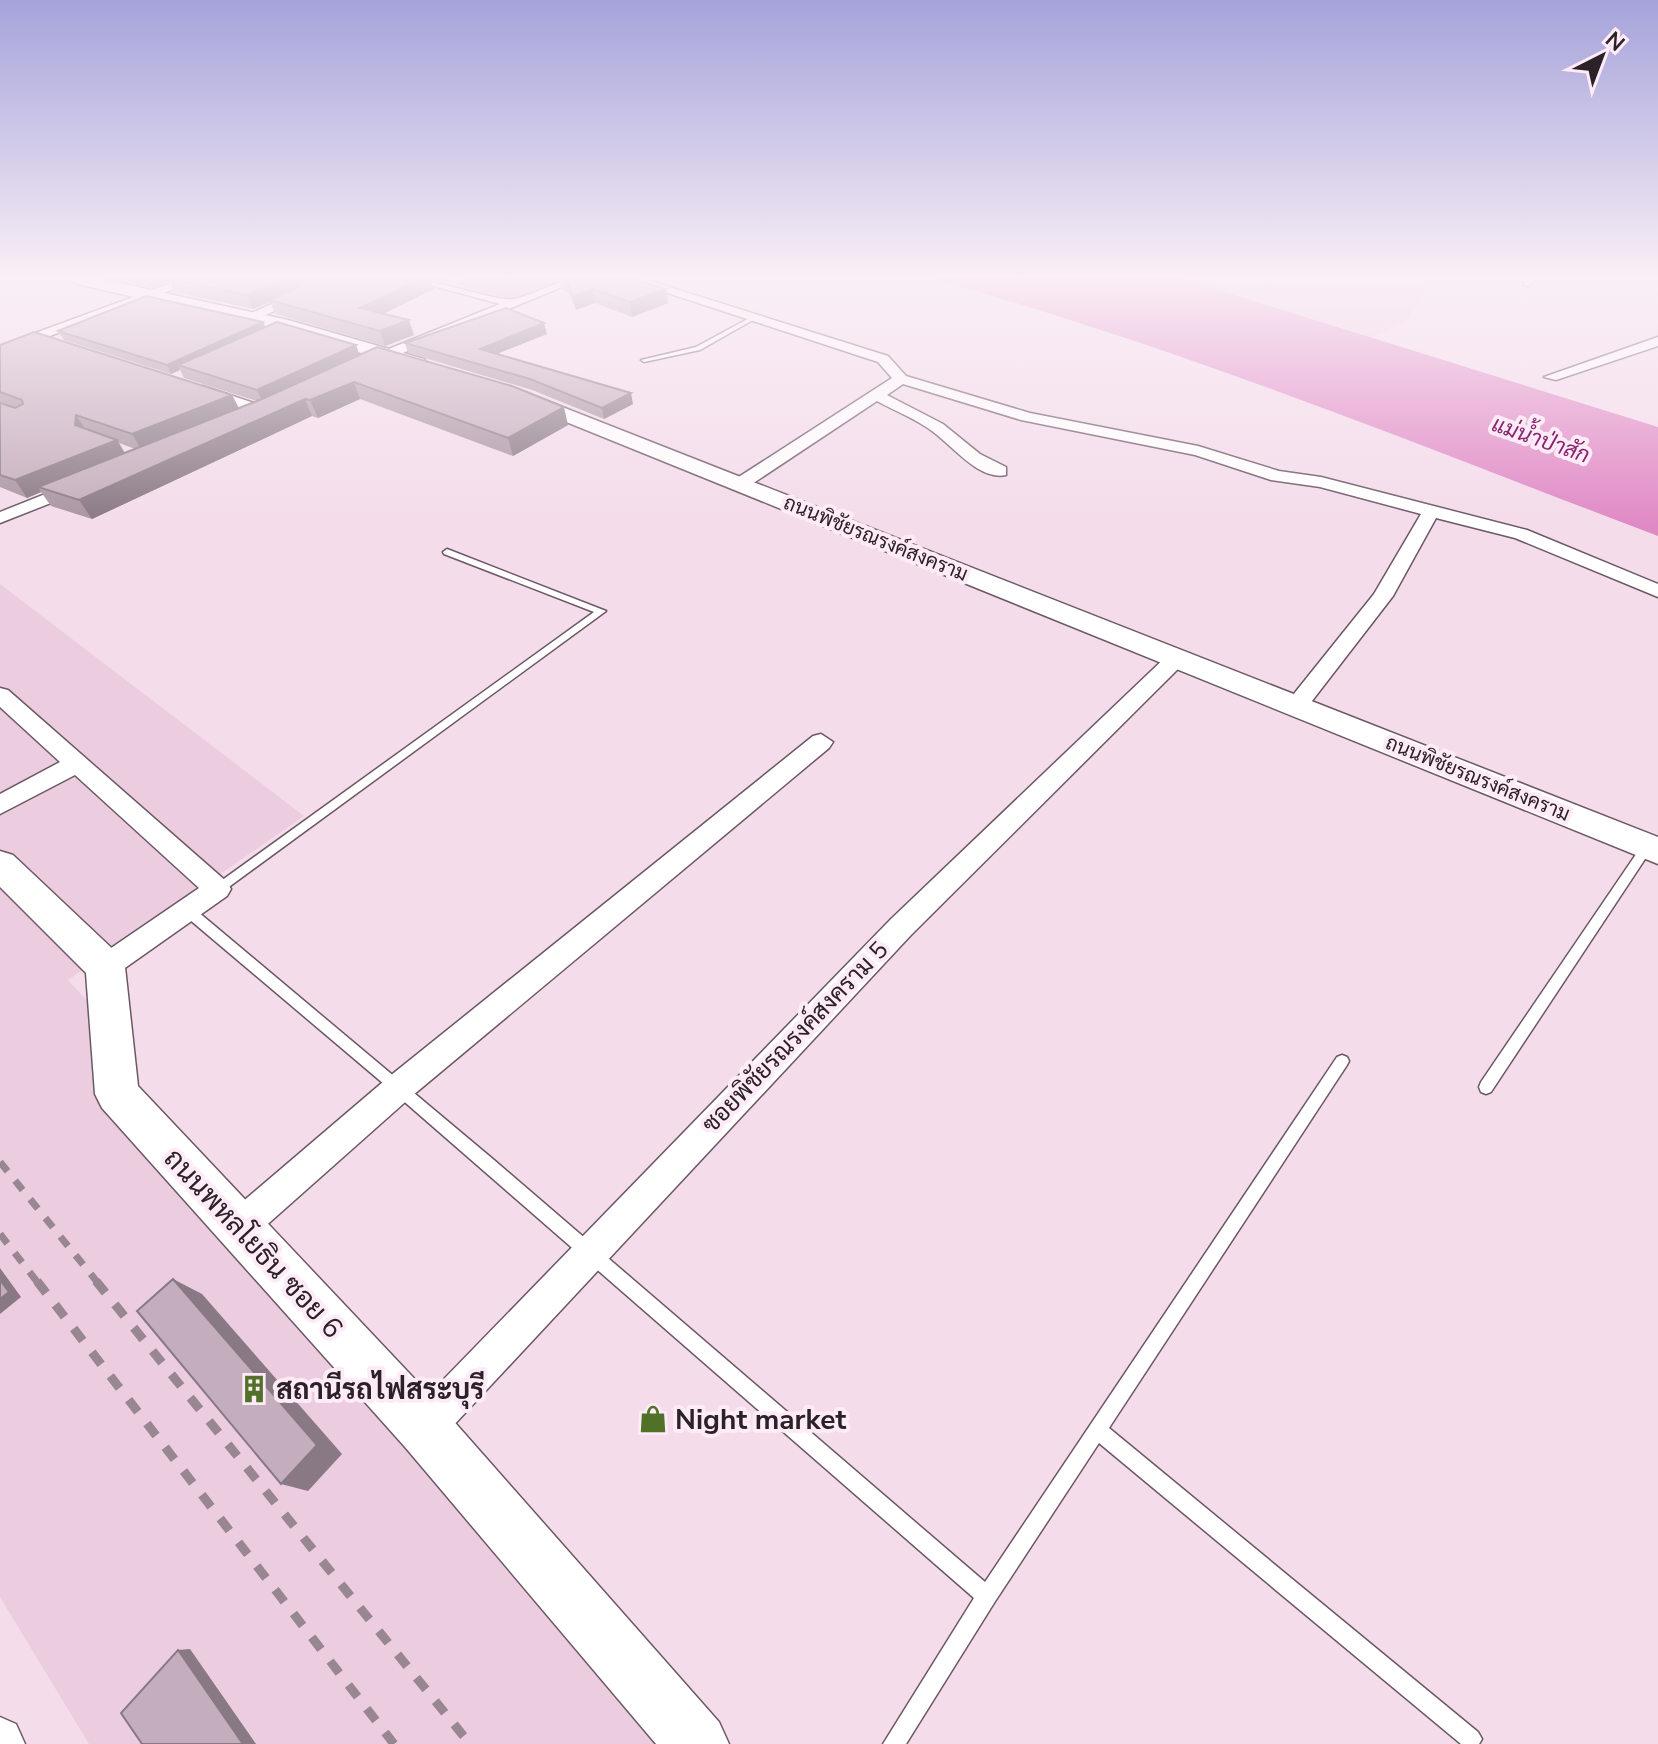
<svg xmlns="http://www.w3.org/2000/svg" width="1658" height="1744" font-family="'Nunito Sans',Sarabun,sans-serif">
	<style>
		.built { fill: #eccde0 }
		.green { fill: #d9a0c6 }
		.water { fill: #e08ac5 }
		.lines { fill: none; stroke-linecap: round; stroke-linejoin: round }
		.lane-casing { stroke: #6c5865; stroke-width: 3 }
		.street-casing { stroke: #6c5865; stroke-width: 3 }
		.secondary-casing { stroke: #6c5865; stroke-width: 3 }
		.lane { fill: #fff; fill-rule: evenodd }
		.street { fill: #fff; fill-rule: evenodd }
		.secondary { fill: #fff; fill-rule: evenodd }
		.rail-far1 { stroke: #988691; stroke-width: 7; stroke-dasharray: 12 12; stroke-linecap: butt }
		.rail { stroke: #988691; stroke-width: 9; stroke-dasharray: 15 15; stroke-linecap: butt }
		.wall { fill: #a995a2; fill-rule: evenodd }
		.shaded-wall { fill: #897984 }
		.building { fill: #c4adbc; stroke: #897984; stroke-width: 2 }
		.labels { text-anchor: middle; stroke-width: 8; stroke-linejoin: round; paint-order: stroke }
		.far-street-label { font-size: 20px; fill: #2b2228; stroke: #feebf7 }
		.far-water-label { font-size: 22px; font-style: italic; fill: #882470; stroke: #feebf7 }
		.street-label { font-size: 24px; fill: #2b2228; stroke: #feebf7 }
		.near-street-label { font-size: 28px; fill: #2b2228; stroke: #feebf7 }
		.near-poi-label { font-size: 28px; font-weight: bold; fill: #2b2228; stroke: #feebf7; text-anchor: start }
	</style>
	<rect width="100%" height="100%" fill="#f4dceb"/>
	<g class="built">
		<path d="M1183 279H1460L1459 284 1432 280 1409 319 1372 337Z"/>
		<path d="M0 584 304 816 68 980 91 1005 93 1078 727 1744H89L0 1597Z"/>
	</g>
	<path class="green" d="M462 279H566L513 300 453 284Z"/>
	<path class="water" d="M933 279H1183L1658 427V536C1418 445 1180 347 933 279Z"/>
	<g class="lines">
		<defs>
			<g id="lane">
				<path d="M755 315 760 316 700 350 644 362 641 360 696 347Z"/>
				<path d="M447 549 606 611 222 892H214L212 889 214 886 594 612 444 554 443 552Z"/>
				<path d="M1647 843 1653 847 1651 850 1491 1092 1486 1094 1481 1092 1479 1087 1481 1082 1643 844Z"/>
				<path d="M187 905 191 906 494 1160 985 1582 1337 1057 1342 1055 1347 1057 1349 1061 1347 1065 1109 1428 1478 1732 1482 1739 1479 1744H1461L1099 1443 994 1603 906 1744H883L974 1598 384 1084 183 914 181 910 183 906Z"/>
			</g>
			<g id="street">
				<path d="M182 279H200L0 355V346Z"/>
				<path d="M326 279H343L255 320 243 317Z"/>
				<path d="M408 279C437 279 496 302 514 299 538 294 556 279 581 279L369 367H359V361L500 304Z"/>
				<path d="M625 279H644L888 356 906 376 1030 413 1198 446 1279 471 1321 477 1527 530 1658 584V597L1515 538 1436 518 1393 596 1305 710H1289L1286 705 1289 700 1374 594 1421 514 1320 487 1271 480 1195 455 1021 420 903 384 887 395 943 424 980 454 1006 467V475C979 481 952 445 932 431 916 419 895 411 877 401L746 488H734V480L892 378 878 362Z"/>
				<path d="M1523 279H1535L1528 286 1524 285Z"/>
				<path d="M1658 337V346L1556 380 1544 377Z"/>
				<path d="M203 386 269 408 272 411 264 416 198 394V388Z"/>
				<path d="M78 481 84 482V490L0 523V512Z"/>
				<path d="M1178 650 1189 657 1185 662 911 935 438 1442 424 1447 410 1442 405 1428 410 1414 891 919 1171 652Z"/>
				<path d="M0 688 8 690 227 882 231 889 227 896 115 975 105 979 95 975 91 967 95 959 199 888 75 775 0 814V794L60 762 0 707Z"/>
				<path d="M821 734 833 742 829 748 412 1096 251 1239 239 1244 227 1239 222 1227 227 1215 390 1076 813 736Z"/>
				<path d="M0 1717 16 1724 25 1744H0Z"/>
			</g>
			<g id="secondary">
				<path d="M68 279H101L288 320 424 359 427 363 417 369 284 331 77 284Z"/>
				<path d="M519 390 1658 837V864L512 400 509 396 512 392Z"/>
				<path d="M0 851 13 855 119 955 125 967 138 1086 443 1409 719 1722 729 1744H656L405 1447 102 1108 95 1094 86 973 0 887Z"/>
			</g>
		</defs>
		<use href="#lane" class="lane-casing"/>
		<use href="#street" class="street-casing"/>
		<use href="#secondary" class="secondary-casing"/>
		<use href="#lane" class="lane"/>
		<use href="#street" class="street"/>
		<use href="#secondary" class="secondary"/>
		<g class="rail-far1">
			<path d="M0 1162 98 1283"/>
			<path d="M0 1234 38 1283"/>
		</g>
		<g class="rail">
			<path d="M37 1281 394 1744"/>
			<path d="M96 1281 470 1744"/>
		</g>
	</g>
	<g class="wall">
		<path d="M110 279H453L448 282 430 280 433 289 383 314 414 335 385 346 275 314 270 302 253 309 175 292 169 281 152 287Z"/>
		<path d="M558 279H638L666 289 668 303 632 317 595 303 576 310 569 293 562 290 560 280Z"/>
		<path d="M263 322 265 327 356 345 359 355 568 425 513 456 360 399 318 418 312 416 92 519 51 506 41 492 27 498 0 487V345L232 395 239 408 257 401 184 378 180 370 171 374 64 340 58 331ZM119 443 135 449 125 453Z"/>
		<path d="M547 334 497 354 633 404 604 419 532 390 408 353 405 343Z"/>
	</g>
	<g class="shaded-wall">
		<path d="M148 279H168L169 281 152 287Z"/>
		<path d="M283 279H319L269 300 270 302 253 309 247 295Z"/>
		<path d="M421 279H430L433 289 365 323 360 308Z"/>
		<path d="M593 289 595 303 576 310 573 296Z"/>
		<path d="M666 289 668 303 632 317 630 302Z"/>
		<path d="M409 320 414 335 385 346 380 331Z"/>
		<path d="M263 322 267 330 178 365 180 370 171 374 167 365Z"/>
		<path d="M544 323 547 334 483 359 480 349Z"/>
		<path d="M356 345 360 357 263 403 257 390Z"/>
		<path d="M354 382 360 399 318 418 310 400Z"/>
		<path d="M631 393 633 404 604 419 602 408Z"/>
		<path d="M232 395 240 411 142 451 132 434Z"/>
		<path d="M305 399 312 416 92 519 79 500Z"/>
		<path d="M564 407 568 425 513 456 508 438Z"/>
		<path d="M76 415 87 432 75 425Z"/>
		<path d="M117 440 127 457 38 487 41 492 27 498 15 480Z"/>
		<path d="M0 1268 21 1297 0 1314Z"/>
		<path d="M173 1279 202 1294 342 1454 308 1491 281 1484Z"/>
		<path d="M190 1649 256 1744H243L178 1650Z"/>
	</g>
	<g class="building">
		<path d="M171 279H283L247 295Z"/>
		<path d="M315 279H421L360 308 409 320 380 331 269 300Z"/>
		<path d="M566 279H636L666 289 630 302 593 289 573 296Z"/>
		<path d="M146 296 263 322 167 365 58 331Z"/>
		<path d="M506 308 544 323 480 349 631 393 602 408 530 379 405 343Z"/>
		<path d="M277 322 356 345 257 390 178 365Z"/>
		<path d="M34 332 232 395 132 434 76 415 75 425 117 440 15 480 0 475V403L15 408 23 404 22 400 0 392V345Z"/>
		<path d="M377 347 512 386 564 407 508 438 354 382 310 400 305 399 79 500 38 487 262 399Z"/>
		<path d="M173 1279 317 1445 281 1484 137 1311Z"/>
		<path d="M0 1280 9 1292 0 1299Z"/>
		<path d="M178 1650 243 1744H142L121 1713Z"/>
	</g>
	<linearGradient id="sky" x2="0" y2="1"><stop stop-color="#a5a3da"/><stop offset="0.53" stop-color="#faeff6"/><stop offset="1" stop-color="#faeff6" stop-opacity="0"/></linearGradient>
	<rect width="1658" height="523" fill="url(#sky)"/>
	<defs>
		<symbol id="building-bare" viewBox="-9 -9 18 18"><path d="M-4-6H4V6H1V3H-1V6H-4ZM-2.5-4.3h1.7v1.8h-1.7ZM.8-4.3h1.7v1.8H.8ZM-2.5-1h1.7V.8h-1.7ZM.8-1h1.7V.8H.8Z" fill="#517128" stroke="#feebf7" stroke-width="2.5" paint-order="stroke"/></symbol>
		<symbol id="shop-bare" viewBox="-9 -9 18 18"><path d="M-5-2.5h2.3a2.7 3.5 0 0 1 5.4 0H5L5.5 6h-11ZM-1.5-2.5h3a1.5 2.3 0 0 0-3 0Z" fill="#517128" stroke="#feebf7" stroke-width="2.5" paint-order="stroke"/></symbol>
	</defs>
	<g fill-rule="evenodd">
		<use href="#building-bare" x="234" y="1369" width="40" height="40"/>
		<use href="#shop-bare" x="633" y="1399" width="40" height="40"/>
	</g>
	<g class="labels">
		<g class="far-street-label">
			<text transform="translate(876 538) rotate(22)" y="7">ถนนพิชัยรณรงค์สงคราม</text>
			<text transform="translate(1478 778) rotate(22)" y="7">ถนนพิชัยรณรงค์สงคราม</text>
		</g>
		<g class="far-water-label">
			<text transform="translate(1541 439) rotate(19)" y="8">แม่น้ำป่าสัก</text>
		</g>
		<g class="street-label">
			<text transform="translate(795 1037) rotate(-46)" y="8">ซอยพิชัยรณรงค์สงคราม 5</text>
		</g>
		<g class="near-street-label">
			<text transform="translate(254 1243) rotate(47)" y="10">ถนนพหลโยธิน ซอย 6</text>
		</g>
		<g class="near-poi-label">
			<text x="276" y="1399">สถานีรถไฟสระบุรี</text>
			<text x="675" y="1429">Night market</text>
		</g>
	</g>
	<g transform="translate(1602 56) rotate(42)" stroke="#feebf7" stroke-width="6" paint-order="stroke">
	<path d="M0-6L14 30L0 20L-14 30Z" fill="#2b2228"/>
	<text y="-12" font-size="22" font-weight="bold" text-anchor="middle" fill="#2b2228">N</text>
	</g>
</svg>
